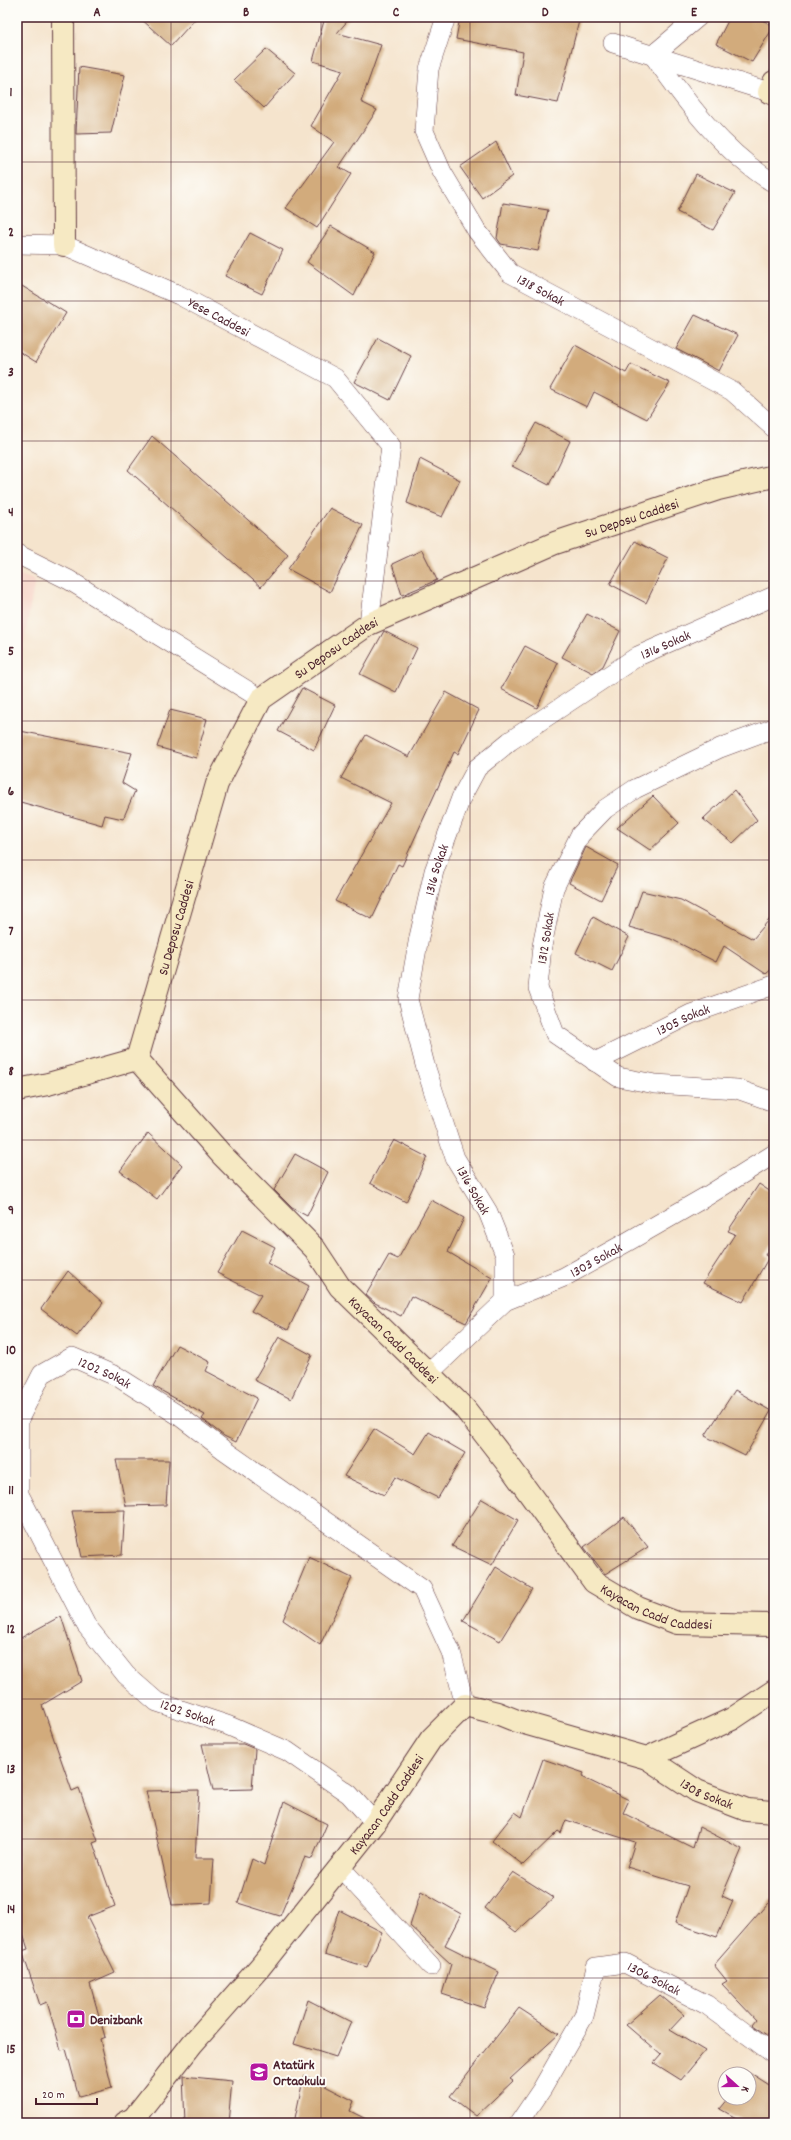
<svg xmlns="http://www.w3.org/2000/svg" width="791" height="2140" font-family="Dekko,sans-serif">
	<style>
		.built { fill: #f6d2c4 }
		.building { fill: #d2ab7c }
		.lines { fill: none; stroke-linecap: round; stroke-linejoin: round }
		.street-casing { stroke: #643d43; stroke-width: 20 }
		.secondary-casing { stroke: #643d43; stroke-width: 24 }
		.street { stroke: #fff; stroke-width: 19 }
		.secondary { stroke: #f6e9c3; stroke-width: 22 }
		.grid { fill: none; stroke: #4a1f2b; stroke-width: 1; stroke-opacity: 0.55 }
		.labels { text-anchor: middle; stroke-width: 4; stroke-linejoin: round; paint-order: stroke }
		.street-label { font-size: 14px; fill: #4a1f2b; stroke: #fdfcf7 }
		.poi-label { font-size: 14px; font-weight: bold; fill: #4a1f2b; stroke: #fdfcf7; text-anchor: start }
		.neatline { fill: none; stroke: #4a1f2b; stroke-width: 1.5 }
		.grid-label { font-size: 13px; text-anchor: middle; font-weight: bold; fill: #4a1f2b }
	</style>
	<rect width="100%" height="100%" fill="#fdfcf7"/>
	<filter id="ink" filterUnits="userSpaceOnUse"><feTurbulence type="fractalNoise" baseFrequency=".025" numOctaves="2"/><feDisplacementMap in="SourceGraphic" scale="8" xChannelSelector="R" yChannelSelector="G"/><feConvolveMatrix kernelMatrix="1 2 1 2 8 2 1 2 1" color-interpolation-filters="sRGB"/></filter>
	<filter id="wash" filterUnits="userSpaceOnUse"><feTurbulence type="fractalNoise" baseFrequency=".012" numOctaves="4" result="noise"/><feDisplacementMap in="SourceGraphic" scale="16" xChannelSelector="R" yChannelSelector="G"/><feGaussianBlur stdDeviation="0.9" result="paint"/><feColorMatrix in="noise" values="0 0 0 0 0 0 0 0 0 0 0 0 0 0 0 0 0 1.4 0 .05"/><feComposite in="paint" operator="in"/></filter>
	<g filter="url(#wash)">
		<rect width="100%" height="100%" fill="#f5e4cd"/>
		<path class="built" d="M17 574 35 580 17 680Z"/>
		<g id="blocks">
			<g class="building">
				<path d="M139 17H197L171 46Z"/>
				<path d="M325 17H351L337 33 381 45 361 102 377 110 339 167 351 174 317 228 286 208 334 142 311 126 343 70 313 61Z"/>
				<path d="M460 17H580L558 103 516 95 523 52 456 39Z"/>
				<path d="M730 17H756L774 26 752 62 716 44Z"/>
				<path d="M266 49 295 73 264 108 234 80Z"/>
				<path d="M79 67 125 75 111 133 76 134Z"/>
				<path d="M496 142 512 176 482 198 460 167Z"/>
				<path d="M696 174 735 193 713 230 677 212Z"/>
				<path d="M503 203 548 210 538 251 501 244 497 238Z"/>
				<path d="M331 226 375 252 354 296 307 262Z"/>
				<path d="M250 233 283 250 262 294 225 276Z"/>
				<path d="M17 283 66 313 36 362 17 350Z"/>
				<path d="M695 315 738 335 719 371 676 349Z"/>
				<path d="M378 338 411 356 390 400 354 382Z"/>
				<path d="M575 345 626 373 631 364 670 383 647 419 594 392 587 407 550 389Z"/>
				<path d="M536 423 570 441 549 485 512 466Z"/>
				<path d="M152 436 288 555 261 587 128 470Z"/>
				<path d="M420 459 460 480 442 517 407 503Z"/>
				<path d="M330 508 363 525 330 592 288 569Z"/>
				<path d="M635 541 668 558 646 603 610 584Z"/>
				<path d="M422 550 437 580 402 595 392 564Z"/>
				<path d="M587 614 620 631 603 666 593 673 562 657Z"/>
				<path d="M384 631 417 648 396 692 360 674Z"/>
				<path d="M525 646 558 663 537 708 501 689Z"/>
				<path d="M302 688 335 705 314 750 278 731Z"/>
				<path d="M446 692 479 710 458 754 454 752 402 866 398 864 372 919 335 901 391 803 341 778 366 735 409 757Z"/>
				<path d="M170 710 207 719 196 758 157 747Z"/>
				<path d="M20 731 132 753 122 783 135 791 123 819 105 815 102 825 17 801V746Z"/>
				<path d="M734 790 757 820 733 843 703 819Z"/>
				<path d="M653 796 679 823 650 850 617 828Z"/>
				<path d="M586 847 618 865 601 900 569 883Z"/>
				<path d="M642 891 681 900 753 939 774 914V967L766 974 724 946 716 962 671 939 629 927Z"/>
				<path d="M593 917 629 937 612 971 576 953Z"/>
				<path d="M148 1133 182 1165 157 1199 120 1171Z"/>
				<path d="M394 1140 427 1157 406 1202 370 1183Z"/>
				<path d="M295 1154 328 1172 307 1216 292 1208 274 1190Z"/>
				<path d="M759 1184 774 1194V1241L765 1255 769 1257 743 1302 703 1283 735 1234 728 1231Z"/>
				<path d="M431 1200 464 1218 448 1252 492 1278 466 1323 411 1296 401 1316 375 1303 366 1295 389 1255 398 1259Z"/>
				<path d="M242 1230 275 1247 267 1263 309 1286 288 1330 251 1311 261 1295 217 1273Z"/>
				<path d="M68 1271 103 1303 77 1336 41 1309Z"/>
				<path d="M279 1337 312 1355 291 1399 254 1380Z"/>
				<path d="M177 1345 210 1362 206 1371 257 1398 236 1442 224 1436 202 1419 205 1415 153 1386Z"/>
				<path d="M735 1390 771 1411 745 1456 705 1436Z"/>
				<path d="M374 1429 415 1454 429 1432 465 1453 438 1498 395 1477 384 1495 344 1476Z"/>
				<path d="M116 1460H169L166 1505 126 1506Z"/>
				<path d="M482 1499 518 1520 492 1565 452 1546Z"/>
				<path d="M125 1510 122 1555 82 1557 72 1511Z"/>
				<path d="M624 1517 648 1547 605 1574 584 1547Z"/>
				<path d="M309 1557 352 1578 320 1645 283 1620Z"/>
				<path d="M496 1567 532 1589 500 1641 463 1621Z"/>
				<path d="M61 1616 82 1681 42 1705 72 1791 79 1788 98 1841 93 1843 115 1906 87 1917 115 1973 90 1984 105 2037 100 2039 112 2088 79 2097 66 2049 61 2050 47 2002 40 2005 22 1951 28 1949 17 1916V1640Z"/>
				<path d="M202 1744H243L255 1749 252 1789 213 1790Z"/>
				<path d="M543 1759 584 1773 582 1777 629 1800 623 1813 693 1848 699 1827 742 1849 722 1896 733 1901 717 1937 675 1923 688 1886 627 1867 635 1842 566 1820 561 1833 558 1831 523 1865 492 1841 515 1812 522 1817Z"/>
				<path d="M199 1790 195 1858H214L211 1903 172 1905 146 1791Z"/>
				<path d="M284 1802 327 1824 312 1859 305 1857 280 1916 238 1903 252 1859 264 1865Z"/>
				<path d="M513 1872 554 1898 516 1932 485 1908Z"/>
				<path d="M421 1891 461 1914 445 1945 499 1972 484 2008 442 1994 451 1964 410 1926Z"/>
				<path d="M774 1896V2040L752 2025 756 2020 722 1984 727 1981 714 1965Z"/>
				<path d="M339 1910 382 1932 367 1967 325 1954Z"/>
				<path d="M660 1995 684 2015 670 2030 705 2051 681 2080 654 2063 661 2055 626 2025Z"/>
				<path d="M308 2000 351 2022 336 2057 294 2044Z"/>
				<path d="M519 2008 559 2034 510 2079 513 2081 476 2116 450 2096Z"/>
				<path d="M749 2072 774 2088V2123H745L720 2109 729 2098H749V2074H747Z"/>
				<path d="M304 2075 354 2101 350 2111 374 2123H294Z"/>
				<path d="M183 2076 232 2081 228 2123H185Z"/>
			</g>
		</g>
	</g>
	<g filter="url(#ink)">
		<use href="#blocks" fill-opacity="0" stroke="#643d43" stroke-width="1"/>
		<g class="lines">
			<defs>
				<g id="street">
					<path id="s1" d="M446 17 429 69 424 131 442 172 477 231 510 273 732 391 774 428"/>
					<path d="M698 17 653 55C686 102 724 153 774 183"/>
					<path d="M613 43 769 92"/>
					<path id="s2" d="M17 244 64 245 179 295 335 378 391 446 369 624"/>
					<path d="M17 554 69 580 261 699"/>
					<path d="M774 728 720 748 635 789 605 809 580 835 554 888 542 946 538 988 555 1034 618 1077 655 1084 737 1089 774 1102"/>
					<path id="s3" d="M595 1062 691 1014 774 985"/>
					<path id="s4" d="M505 1301V1255L488 1212 455 1158 425 1065 408 999 419 937 434 871 461 798 477 768 510 741 638 656 774 596"/>
					<path id="s5" d="M428 1374 505 1301 564 1277 627 1242 707 1196 774 1154"/>
					<path id="s6" d="M375 1823 349 1794 287 1751 227 1725 157 1702 126 1675 86 1625 19 1494V1419L42 1374 72 1357 118 1377 178 1415 224 1450 422 1589 451 1652 465 1705"/>
					<path d="M340 1867 431 1966"/>
					<path id="s7" d="M519 2123 542 2089 584 2016 596 1967 625 1963 707 2005 774 2054"/>
				</g>
				<g id="secondary">
					<path d="M63 17 64 245"/>
					<path d="M774 82 769 92 774 94"/>
					<path id="s8" d="M137 1059 217 784 261 699 369 624 505 565 555 543 718 489 774 476"/>
					<path id="s9" d="M17 1090 48 1084 137 1059 222 1155 315 1249 340 1287 465 1409 510 1467 594 1582 638 1608 677 1623 774 1625"/>
					<path id="s10" d="M647 1758 697 1791 747 1810 774 1812"/>
					<path id="s11" d="M125 2123 134 2118 192 2044 260 1967 375 1823 431 1739 465 1705 497 1713 517 1721 647 1758 732 1719 774 1691"/>
				</g>
			</defs>
			<use href="#street" class="street-casing"/>
			<use href="#secondary" class="secondary-casing"/>
			<use href="#street" class="street"/>
			<use href="#secondary" class="secondary"/>
		</g>
	</g>
	<path class="grid" d="M171 17V2123M321 17V2123M470 17V2123M620 17V2123M17 162H774M17 301H774M17 441H774M17 581H774M17 721H774M17 860H774M17 1000H774M17 1140H774M17 1280H774M17 1419H774M17 1559H774M17 1699H774M17 1839H774M17 1978H774"/>
	<defs>
		<symbol id="bank-square" viewBox="-11 -11 22 22"><rect x="-9" y="-9" width="18" height="18" rx="4" fill="#b5179e" stroke="#fdfcf7"/><path d="M-6-4H6V4H-6ZM0-2.3a2.3 2.3 0 1 0 0 4.6a2.3 2.3 0 1 0 0-4.6Z" fill="#fff"/></symbol>
		<symbol id="school-square" viewBox="-11 -11 22 22"><rect x="-9" y="-9" width="18" height="18" rx="4" fill="#b5179e" stroke="#fdfcf7"/><path d="M0-5L7-2L0 1L-7-2ZM-4 1L0 2.5L4 1V4Q0 6-4 4Z" fill="#fff"/></symbol>
	</defs>
	<g fill-rule="evenodd">
		<use href="#bank-square" x="65" y="2008" width="22" height="22"/>
		<use href="#school-square" x="248" y="2061" width="22" height="22"/>
	</g>
	<g class="labels">
		<g class="street-label">
			<text dy="5" stroke="none"><textPath href="#s1" startOffset="319">1318 Sokak</textPath></text>
			<text dy="5" stroke="none"><textPath href="#s2" startOffset="218">Yese Caddesi</textPath></text>
			<text dy="5" stroke="none"><textPath href="#s8" startOffset="797">Su Deposu Caddesi</textPath></text>
			<text dy="5" stroke="none"><textPath href="#s4" startOffset="790">1316 Sokak</textPath></text>
			<text dy="5" stroke="none"><textPath href="#s8" startOffset="473">Su Deposu Caddesi</textPath></text>
			<text dy="5" stroke="none"><textPath href="#s4" startOffset="454">1316 Sokak</textPath></text>
			<text dy="5" stroke="none"><textPath href="#s8" startOffset="137">Su Deposu Caddesi</textPath></text>
			<text transform="translate(545 938) rotate(-81)" y="5">1312 Sokak</text>
			<text dy="5" stroke="none"><textPath href="#s3" startOffset="98">1305 Sokak</textPath></text>
			<text transform="translate(474 1190) rotate(60)" y="5">1316 Sokak</text>
			<text dy="5" stroke="none"><textPath href="#s5" startOffset="206">1303 Sokak</textPath></text>
			<text dy="5" stroke="none"><textPath href="#s9" startOffset="505">Kayacan Cadd Caddesi</textPath></text>
			<text dy="5" stroke="none"><textPath href="#s6" startOffset="702">1202 Sokak</textPath></text>
			<text dy="5" stroke="none"><textPath href="#s9" startOffset="889">Kayacan Cadd Caddesi</textPath></text>
			<text transform="translate(188 1712) rotate(19)" y="5">1202 Sokak</text>
			<text dy="5" stroke="none"><textPath href="#s10" startOffset="70">1308 Sokak</textPath></text>
			<text dy="5" stroke="none"><textPath href="#s11" startOffset="413">Kayacan Cadd Caddesi</textPath></text>
			<text dy="5" stroke="none"><textPath href="#s7" startOffset="238">1306 Sokak</textPath></text>
		</g>
		<g class="poi-label">
			<text x="90" y="2024">Denizbank</text>
			<text x="273" y="2069">Atatürk<tspan x="273" dy="16">Ortaokulu</tspan></text>
		</g>
	</g>
	<rect width="791" height="2140" fill="none" stroke="#fdfcf7" stroke-width="44"/>
	<g transform="translate(737 2086) rotate(111)"><circle r="19" fill="#fdfcf7" stroke="#b5a4a5"/>
	<path d="M0-3L7 15L0 10L-7 15Z" fill="#b5179e"/>
	<text y="-6" font-size="11" font-weight="bold" text-anchor="middle" fill="#4a1f2b">K</text>
	</g>
	<path d="M36 2098v6h61v-6" fill="none" stroke="#4a1f2b" stroke-width="2"/>
	<text x="42" y="2098" font-size="12" fill="#4a1f2b" stroke="#fdfcf7" stroke-width="3" paint-order="stroke">20 m</text>
	<rect x="22" y="22" width="747" height="2096" class="neatline"/>
	<g class="grid-label">
		<text x="97" y="16">A</text>
		<text x="246" y="16">B</text>
		<text x="396" y="16">C</text>
		<text x="545" y="16">D</text>
		<text x="694" y="16">E</text>
		<text x="11" y="96">1</text>
		<text x="11" y="236">2</text>
		<text x="11" y="376">3</text>
		<text x="11" y="516">4</text>
		<text x="11" y="655">5</text>
		<text x="11" y="795">6</text>
		<text x="11" y="935">7</text>
		<text x="11" y="1075">8</text>
		<text x="11" y="1214">9</text>
		<text x="11" y="1354">10</text>
		<text x="11" y="1494">11</text>
		<text x="11" y="1633">12</text>
		<text x="11" y="1773">13</text>
		<text x="11" y="1913">14</text>
		<text x="11" y="2053">15</text>
	</g>
</svg>
